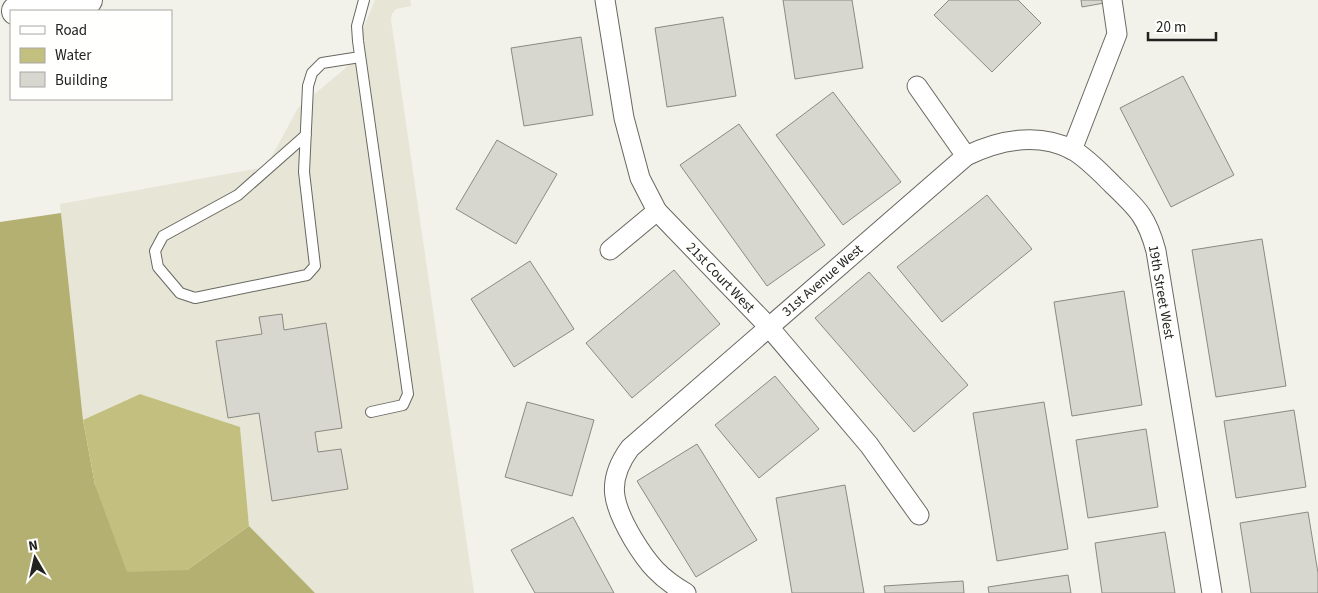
<svg xmlns="http://www.w3.org/2000/svg" width="1318" height="593" font-family="'Source Sans 3',sans-serif">
	<style>
		.built { fill: #e6e5d6 }
		.forest { fill: #b4b071 }
		.water { fill: #c3bf7f }
		.building { fill: #d7d7cf; stroke: #8a8a82 }
		.lines { fill: none; stroke-linecap: round; stroke-linejoin: round }
		.lane-casing { stroke: #686861; stroke-width: 12 }
		.street-casing { stroke: #686861; stroke-width: 21 }
		.secondary-casing { stroke: #686861; stroke-width: 30 }
		.lane { stroke: #fff; stroke-width: 10 }
		.street { stroke: #fff; stroke-width: 19 }
		.secondary { stroke: #fff; stroke-width: 28 }
		.labels { text-anchor: middle; stroke-width: 5; stroke-linejoin: round; paint-order: stroke }
		.street-label { font-size: 14px; fill: #22221f; stroke: #fffffe }
	</style>
	<rect width="100%" height="100%" fill="#f2f1ea"/>
	<path class="built" d="M375 0H410L411 6 396 9 392 14 391 20 474 593H315L249 526 240 427 140 394 83 420 60 204 266 167 298 108 348 66Z"/>
	<path class="forest" d="M61 213 83 420 95 485 187 570 249 526 315 593H0V222Z"/>
	<path class="water" d="M140 394 240 427 249 526 187 570 127 572 95 485 83 420Z"/>
	<g class="building">
		<path d="M783 0H852L863 68 795 79Z"/>
		<path d="M949 0H1018L1041 23 992 72 934 15Z"/>
		<path d="M1081 0H1121L1082 7Z"/>
		<path d="M723 17 736 96 667 107 655 28Z"/>
		<path d="M581 37 593 115 524 126 511 48Z"/>
		<path d="M1183 76 1234 175 1171 207 1120 108Z"/>
		<path d="M833 92 901 182 843 225 776 135Z"/>
		<path d="M739 124 825 245 767 286 680 165Z"/>
		<path d="M497 140 557 174 516 244 456 209Z"/>
		<path d="M987 195 1032 249 942 322 897 267Z"/>
		<path d="M1262 239 1286 386 1216 397 1192 250Z"/>
		<path d="M530 261 574 329 514 367 471 299Z"/>
		<path d="M674 270 720 324 632 398 586 343Z"/>
		<path d="M869 272 968 385 914 432 815 318Z"/>
		<path d="M1124 291 1142 405 1072 416 1054 302Z"/>
		<path d="M282 314 284 330 326 323 342 428 315 432 318 452 341 449 348 489 272 501 259 413 228 418 216 341 262 334 259 317Z"/>
		<path d="M775 376 819 429 759 478 715 425Z"/>
		<path d="M527 402 594 420 572 496 505 477Z"/>
		<path d="M1044 402 1068 549 997 561 973 413Z"/>
		<path d="M1294 410 1306 487 1236 498 1224 421Z"/>
		<path d="M1146 429 1158 507 1088 518 1076 440Z"/>
		<path d="M697 444 757 540 696 577 637 481Z"/>
		<path d="M845 485 864 593H792L776 498Z"/>
		<path d="M1308 512 1318 573V593H1251L1240 523Z"/>
		<path d="M573 517 614 593H535L511 550Z"/>
		<path d="M1165 532 1175 593H1102L1095 543Z"/>
		<path d="M1068 575 1071 593H989L988 587Z"/>
		<path d="M963 581 964 593H885L884 586Z"/>
	</g>
	<g class="lines">
		<defs>
			<g id="lane">
				<path d="M364 0 357 26 358 41 408 394 403 405 371 412"/>
				<path d="M306 135 238 195 163 236 155 251 158 267 180 293 195 298 307 275 315 266 304 172 308 86 312 73 322 63 360 57"/>
			</g>
			<g id="street">
				<path d="M605 0 624 118 640 178 657 211 768 326 869 445 919 515"/>
				<path d="M917 86 966 156"/>
				<path d="M1072 150 1117 34 1112 0"/>
				<path d="M610 250 657 211"/>
				<path d="M686 593C660 578 648 564 633 539 613 505 605 482 630 448L966 156C999 140 1038 132 1073 150 1088 159 1101 173 1113 185 1138 209 1147 217 1156 251L1212 593"/>
			</g>
			<path id="secondary" d="M16 11 88 0"/>
		</defs>
		<use href="#lane" class="lane-casing"/>
		<use href="#street" class="street-casing"/>
		<use href="#secondary" class="secondary-casing"/>
		<use href="#lane" class="lane"/>
		<use href="#street" class="street"/>
		<use href="#secondary" class="secondary"/>
	</g>
	<g class="labels">
		<g class="street-label">
			<text transform="translate(721 277) rotate(46)" y="5">21st Court West</text>
			<text transform="translate(822 280) rotate(-41)" y="5">31st Avenue West</text>
			<text transform="translate(1162 292) rotate(80)" y="5">19th Street West</text>
		</g>
	</g>
	<rect x="10" y="10" width="162" height="90" fill="#fffffe" stroke="#a7a7a5"/>
	<rect x="20" y="26" width="25" height="8" fill="#ffffff" stroke="#a7a7a5"/>
	<text x="55" y="35" font-size="15" fill="#22221f">Road</text>
	<rect x="20" y="48" width="25" height="15" fill="#c3bf7f" stroke="#a7a7a5"/>
	<text x="55" y="60" font-size="15" fill="#22221f">Water</text>
	<rect x="20" y="72" width="25" height="15" fill="#d7d7cf" stroke="#a7a7a5"/>
	<text x="55" y="85" font-size="15" fill="#22221f">Building</text>
	<g transform="translate(35 558) rotate(351)" stroke="#fffffe" stroke-width="4" paint-order="stroke">
	<path d="M0-4L9 19L0 12L-9 19Z" fill="#22221f"/>
	<text y="-8" font-size="14" font-weight="bold" text-anchor="middle" fill="#22221f">N</text>
	</g>
	<path d="M1148 32v8h68v-8" fill="none" stroke="#22221f" stroke-width="2.5"/>
	<text x="1156" y="32" font-size="15" fill="#22221f" stroke="#fffffe" stroke-width="4" paint-order="stroke">20 m</text>
</svg>
